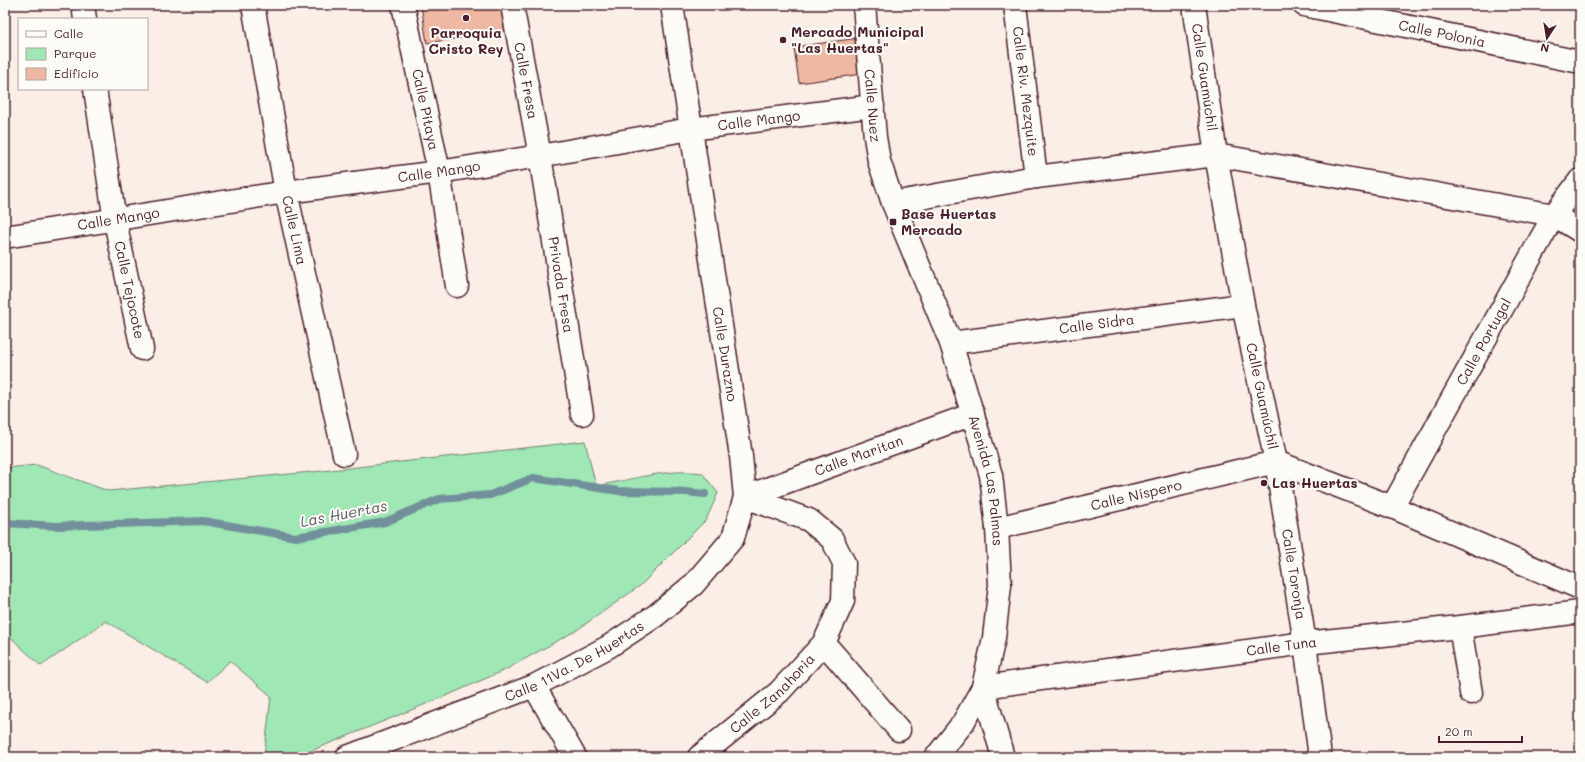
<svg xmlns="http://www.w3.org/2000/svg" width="1585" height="762" font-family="Mali,sans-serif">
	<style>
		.green { fill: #9fe7b5; stroke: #748370 }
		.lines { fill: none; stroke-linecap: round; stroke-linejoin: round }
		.stream { stroke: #72909b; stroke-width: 8 }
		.building { fill: #eeb8a2; stroke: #4a1f2b }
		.minor-casing { stroke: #4a1f2b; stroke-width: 25 }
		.minor { stroke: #fdfcf7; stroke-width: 22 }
		.poi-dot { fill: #4a1f2b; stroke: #fdfcf7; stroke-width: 1.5 }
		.labels { text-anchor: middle; stroke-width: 4; stroke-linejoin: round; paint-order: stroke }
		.poi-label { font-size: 14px; font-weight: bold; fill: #4a1f2b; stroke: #fdfcf7; text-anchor: start }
		.street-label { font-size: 14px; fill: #4a1f2b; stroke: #fdfcf7 }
		.water-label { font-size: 15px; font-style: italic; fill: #5e5863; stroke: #fdfcf7 }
	</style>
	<rect width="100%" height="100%" fill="#faeee6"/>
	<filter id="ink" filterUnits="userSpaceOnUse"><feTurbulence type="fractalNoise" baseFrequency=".025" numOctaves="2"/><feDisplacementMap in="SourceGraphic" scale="8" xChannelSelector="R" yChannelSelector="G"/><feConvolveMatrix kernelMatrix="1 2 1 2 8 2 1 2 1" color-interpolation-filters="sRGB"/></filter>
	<g filter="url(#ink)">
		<path class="green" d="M585 441 596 486C631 480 666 468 702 473L718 493 706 520 641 585 577 630 505 670 453 693 296 757H264L271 696 230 661 207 682 106 621 41 666 6 633 5 634V468L37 465 108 491 322 471Z"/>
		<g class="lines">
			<path class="stream" d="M5 523 57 526 203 521 296 537 385 522 439 499 490 495 533 478 619 491 686 492 705 494"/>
		</g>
		<g class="building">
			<path d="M421 5H508L512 30 427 43Z"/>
			<path d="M859 38 862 74 799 83 794 47Z"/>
		</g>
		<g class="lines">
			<defs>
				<g id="minor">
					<path d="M83 5 85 19"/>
					<path id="s1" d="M253 5 286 192 344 454"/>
					<path id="s2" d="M403 5 439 172 457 286"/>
					<path id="s3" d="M512 5 540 156 582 414"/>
					<path id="s4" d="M864 5 875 137 879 161 893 203 951 343 991 475 997 528 1000 585 994 638 983 687 963 723 936 757"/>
					<path id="s5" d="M1015 5 1036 177"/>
					<path id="s6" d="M1194 5 1216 155 1243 305 1276 462 1305 643 1320 757"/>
					<path id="s7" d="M1304 5 1580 62"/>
					<path id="s8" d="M95 89 115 221 142 349"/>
					<path d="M893 203 1036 177 1216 155 1554 215 1580 231"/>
					<path id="s9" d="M5 237 286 192 439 172 540 156 690 129 873 106"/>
					<path id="s10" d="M951 343 1243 305"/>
					<path d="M1276 462 1392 507 1580 588"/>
					<path id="s11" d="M745 497 973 414"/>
					<path id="s12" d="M1392 507 1554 215 1580 180"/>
					<path id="s13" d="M997 528 1276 462"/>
					<path d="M1460 627 1471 693"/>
					<path d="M824 643 899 730"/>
					<path d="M534 686 575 757"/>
					<path id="s14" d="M347 757 534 686 608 647 655 616 694 584 733 538 745 497 741 456 672 5"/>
					<path id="s15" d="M699 757 779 692 824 643 843 601 844 563 832 539 809 520 745 497"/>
					<path id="s16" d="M1003 757 983 687 1305 643 1460 627 1580 612"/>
				</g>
			</defs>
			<use href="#minor" class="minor-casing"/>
			<use href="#minor" class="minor"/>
		</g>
	</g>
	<g class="poi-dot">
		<circle cx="466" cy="18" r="4"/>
		<circle cx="783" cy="40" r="4"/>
		<rect x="889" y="218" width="8" height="8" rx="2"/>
		<circle cx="1264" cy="483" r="4"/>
	</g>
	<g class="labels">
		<g class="poi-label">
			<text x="791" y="37">Mercado Municipal<tspan x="791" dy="16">"Las Huertas"</tspan></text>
			<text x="466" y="38" text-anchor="middle">Parroquia<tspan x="466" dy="16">Cristo Rey</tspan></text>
			<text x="901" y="219">Base Huertas<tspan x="901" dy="16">Mercado</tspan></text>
			<text x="1272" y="488">Las Huertas</text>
		</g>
		<g class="street-label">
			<text dy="5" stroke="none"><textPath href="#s7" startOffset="141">Calle Polonia</textPath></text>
			<text dy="5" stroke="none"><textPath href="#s6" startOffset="73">Calle Guamúchil</textPath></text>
			<text dy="5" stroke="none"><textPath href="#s3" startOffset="77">Calle Fresa</textPath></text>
			<text dy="5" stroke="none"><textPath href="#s5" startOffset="87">Calle Riv. Mezquite</textPath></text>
			<text dy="5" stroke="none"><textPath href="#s4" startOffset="101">Calle Nuez</textPath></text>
			<text dy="5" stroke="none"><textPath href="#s2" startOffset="107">Calle Pitaya</textPath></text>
			<text dy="5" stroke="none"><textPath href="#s9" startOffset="763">Calle Mango</textPath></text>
			<text dy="5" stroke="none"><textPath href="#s9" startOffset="439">Calle Mango</textPath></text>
			<text dy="5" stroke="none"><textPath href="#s9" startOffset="115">Calle Mango</textPath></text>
			<text dy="5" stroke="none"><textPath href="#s1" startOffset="229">Calle Lima</textPath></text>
			<text dy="5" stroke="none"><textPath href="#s3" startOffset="284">Privada Fresa</textPath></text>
			<text dy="5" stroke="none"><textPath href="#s8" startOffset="204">Calle Tejocote</textPath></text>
			<text dy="5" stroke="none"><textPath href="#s10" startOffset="147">Calle Sidra</textPath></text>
			<text dy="5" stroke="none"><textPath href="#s12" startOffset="189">Calle Portugal</textPath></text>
			<text transform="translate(725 354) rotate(81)" y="5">Calle Durazno</text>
			<text dy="5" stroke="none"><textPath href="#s6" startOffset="397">Calle Guamúchil</textPath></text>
			<text dy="5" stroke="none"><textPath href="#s11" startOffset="121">Calle Maritan</textPath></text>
			<text dy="5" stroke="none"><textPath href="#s4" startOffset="495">Avenida Las Palmas</textPath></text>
			<text dy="5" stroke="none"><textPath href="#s13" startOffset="143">Calle Níspero</textPath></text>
			<text dy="5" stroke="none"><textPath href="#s6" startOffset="578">Calle Toronja</textPath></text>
			<text dy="5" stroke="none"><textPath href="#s16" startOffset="374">Calle Tuna</textPath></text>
			<text dy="5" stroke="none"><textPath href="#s14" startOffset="247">Calle 11Va. De Huertas</textPath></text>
			<text dy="5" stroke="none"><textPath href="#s15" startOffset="97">Calle Zanahoria</textPath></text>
		</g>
		<g class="water-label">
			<text transform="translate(344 514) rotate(-11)" y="5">Las Huertas</text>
		</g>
	</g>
	<rect width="1585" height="762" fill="none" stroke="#fdfcf7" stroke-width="20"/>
	<rect x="10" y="10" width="1565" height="742" fill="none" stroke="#4a1f2b" stroke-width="1.5" filter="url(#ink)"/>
	<rect x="18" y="18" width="130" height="72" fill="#fdfcf7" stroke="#b5a4a5"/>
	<rect x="26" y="31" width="20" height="6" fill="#fdfcf7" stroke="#b5a4a5"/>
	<text x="54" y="38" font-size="12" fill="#4a1f2b">Calle</text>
	<rect x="26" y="48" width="20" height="12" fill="#9fe7b5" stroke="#b5a4a5"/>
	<text x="54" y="58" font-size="12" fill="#4a1f2b">Parque</text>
	<rect x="26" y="68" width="20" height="12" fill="#eeb8a2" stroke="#b5a4a5"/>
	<text x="54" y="78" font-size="12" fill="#4a1f2b">Edificio</text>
	<g transform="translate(1547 38) rotate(192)" stroke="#fdfcf7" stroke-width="3" paint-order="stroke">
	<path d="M0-3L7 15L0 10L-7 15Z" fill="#4a1f2b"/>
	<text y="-6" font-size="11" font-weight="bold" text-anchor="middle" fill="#4a1f2b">N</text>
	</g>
	<path d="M1439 736v6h83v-6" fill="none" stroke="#4a1f2b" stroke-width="2"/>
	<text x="1445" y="736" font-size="12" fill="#4a1f2b" stroke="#fdfcf7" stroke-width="3" paint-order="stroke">20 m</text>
</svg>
